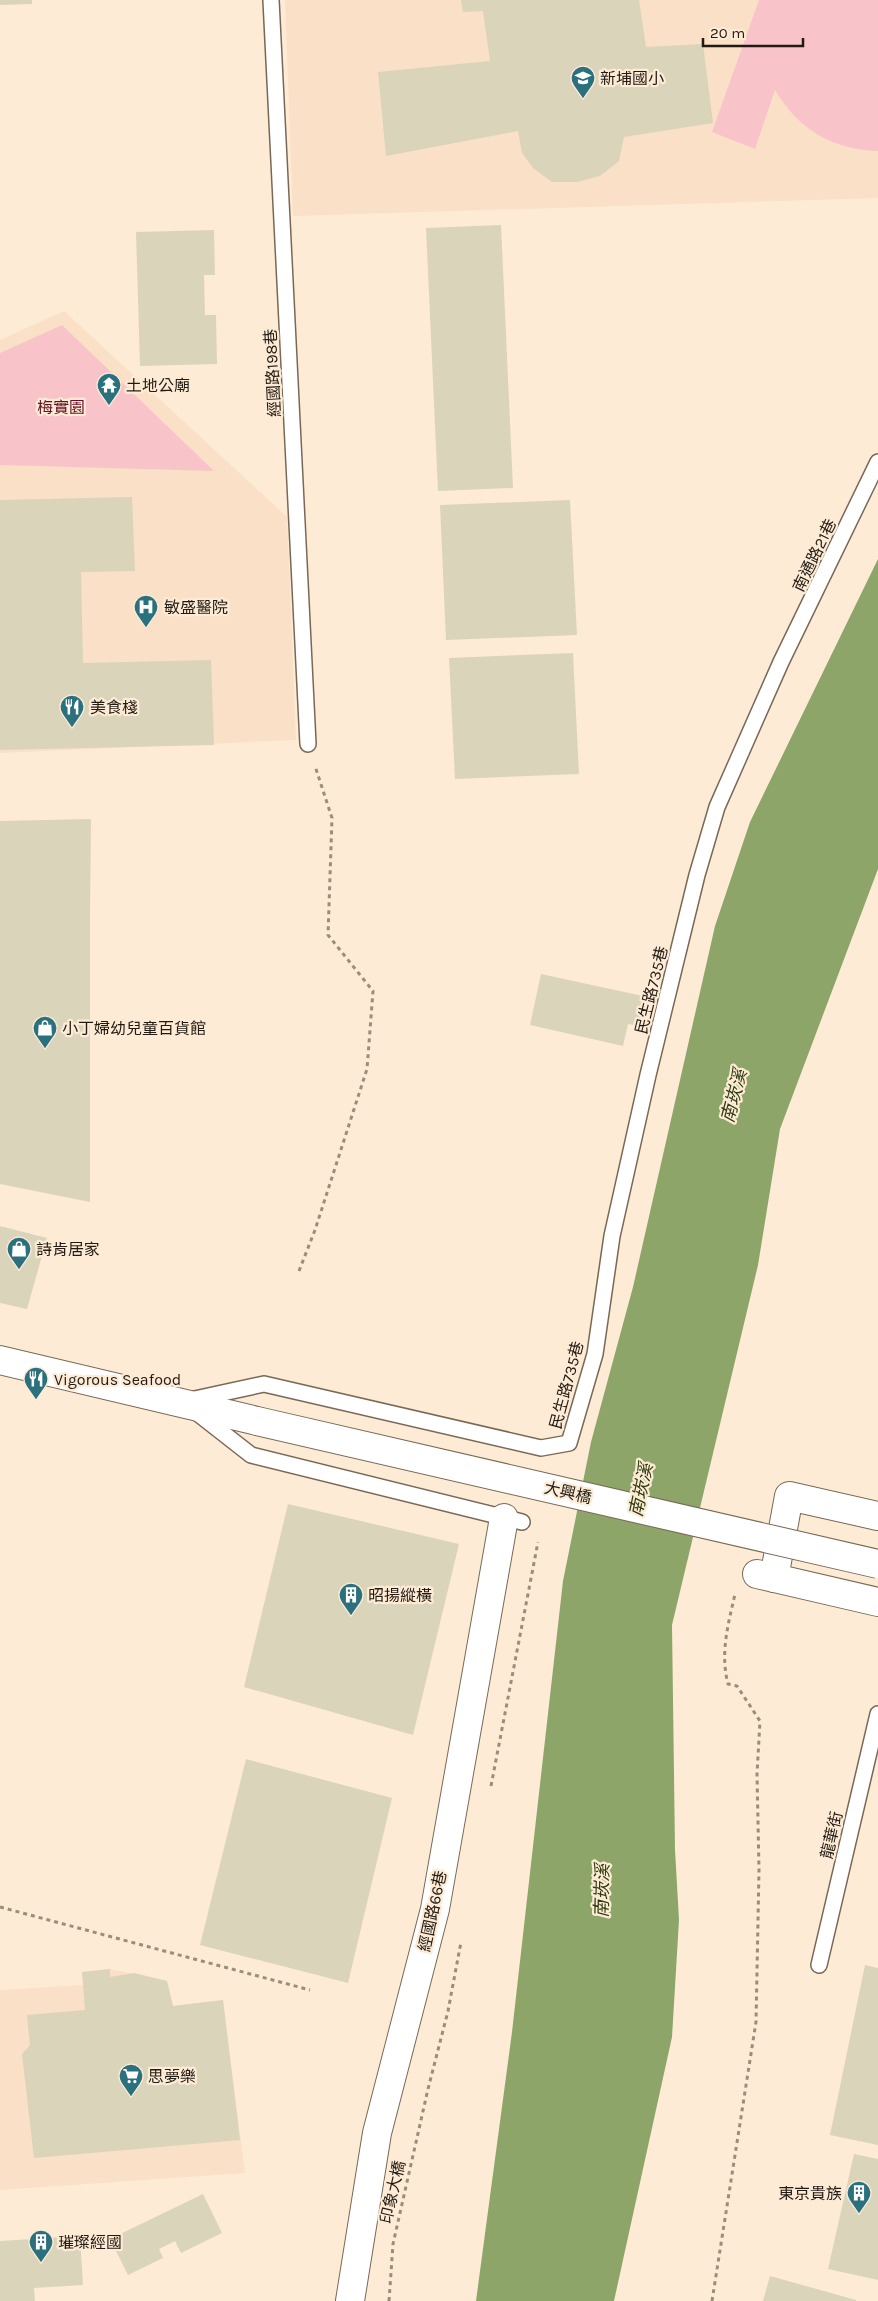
<svg xmlns="http://www.w3.org/2000/svg" width="878" height="2301" font-family="Karla,'Noto Sans TC',sans-serif">
	<style>
		.built { fill: #f9e0c6 }
		.green { fill: #f9c4c9 }
		.water { fill: #8da568 }
		.building { fill: #dad4bb }
		.lines { fill: none; stroke-linecap: round; stroke-linejoin: round }
		.lane-casing { stroke: #796856; stroke-width: 18 }
		.street-casing { stroke: #796856; stroke-width: 30 }
		.path { stroke: #9a8d7e; stroke-width: 3; stroke-dasharray: 4 4; stroke-linecap: butt }
		.lane { stroke: #fff; stroke-width: 15 }
		.street { stroke: #fff; stroke-width: 28 }
		.street-bridge-casing { stroke: #796856; stroke-width: 30; stroke-linecap: butt }
		.street-bridge { stroke: #fff; stroke-width: 28 }
		.labels { text-anchor: middle; stroke-width: 4.5; stroke-linejoin: round; paint-order: stroke }
		.poi-label { font-size: 16px; fill: #211b13; stroke: #feebd6; text-anchor: start }
		.street-label { font-size: 16px; fill: #211b13; stroke: #feebd6 }
		.park-label { font-size: 16px; fill: #661126; stroke: #feebd6 }
		.water-label { font-size: 18px; font-style: italic; fill: #2d3c0e; stroke: #feebd6 }
	</style>
	<rect width="100%" height="100%" fill="#feebd6"/>
	<g class="built">
		<path d="M285 0H878V198L293 216Z"/>
		<path d="M64 311 287 517 296 740 0 753V340Z"/>
		<path d="M110 1969 167 1981 173 2006 223 2000 245 2173 0 2190V1990L83 1985 82 1972Z"/>
	</g>
	<g class="green">
		<path d="M759 0H878V151C831 149 799 130 775 90L755 149 712 132Z"/>
		<path d="M62 325 214 471 0 465V353Z"/>
	</g>
	<path class="water" d="M878 559V869L780 1129 758 1265 672 1625 675 1850 679 1920 672 2037 614 2301H476L512 2032 563 1581 591 1442 633 1287 715 926 750 822Z"/>
	<g class="building">
		<path d="M0 0H32V4L0 5Z"/>
		<path d="M461 0H639L646 47 703 44 713 123 624 137 619 161 600 176 577 182H552L533 168 522 153 518 131 386 156 378 72 490 61 483 11 463 12Z"/>
		<path d="M501 225 513 488 438 491 426 228Z"/>
		<path d="M214 230 215 275H204L205 315H216L217 364 140 366 136 232Z"/>
		<path d="M132 497 135 571 81 572 83 663 211 660 214 745 0 750V500Z"/>
		<path d="M570 500 577 635 446 640 440 505Z"/>
		<path d="M573 653 579 774 455 779 449 658Z"/>
		<path d="M91 819 90 914V1202L0 1184V821Z"/>
		<path d="M541 974 652 998 645 1027 628 1024 623 1046 530 1025Z"/>
		<path d="M0 1226 47 1238 27 1309 0 1303Z"/>
		<path d="M288 1504 459 1544 413 1735 244 1687Z"/>
		<path d="M246 1759 392 1798 348 1983 200 1945Z"/>
		<path d="M865 1965 878 1968V2145L830 2135Z"/>
		<path d="M110 1969V1977L134 1973 167 1981 173 2006 223 2000 240 2140 34 2158 22 2054 30 2045 27 2015 85 2010 82 1972Z"/>
		<path d="M854 2154 878 2159V2280L828 2269Z"/>
		<path d="M203 2194 222 2233 181 2253 175 2241 159 2249 163 2258 128 2275 110 2239Z"/>
		<path d="M80 2236 83 2285 34 2288 35 2301H0V2241Z"/>
		<path d="M770 2276 856 2300V2301H763Z"/>
	</g>
	<g class="lines">
		<defs>
			<g id="lane">
				<path d="M271 0 308 744"/>
				<path d="M190 1400 264 1384 541 1448 569 1443 595 1354 612 1236 648 1075 697 875 717 807 781 662 878 462"/>
				<path d="M196 1412 251 1455 522 1522"/>
				<path d="M819 1965 878 1714"/>
			</g>
			<g id="street">
				<path d="M0 1360 257 1421"/>
				<path d="M757 1574 878 1602"/>
				<path d="M774 1578 789 1496 878 1516"/>
				<path d="M350 2301 377 2133 435 1909 504 1518"/>
			</g>
		</defs>
		<use href="#lane" class="lane-casing"/>
		<use href="#street" class="street-casing"/>
		<g class="path">
			<path d="M299 1271 315 1230 367 1069 373 991 328 935 332 818 315 766"/>
			<path d="M491 1786 538 1542"/>
			<path d="M0 1907 310 1990"/>
			<path d="M389 2301 393 2244 428 2089 448 2011 461 1942"/>
			<path d="M712 2301 756 2022 759 1870 757 1774 760 1721 737 1686 728 1684C720 1653 728 1625 735 1594"/>
		</g>
		<use href="#lane" class="lane"/>
		<use href="#street" class="street"/>
		<defs>
			<path id="street-bridge" d="M257 1421 878 1564"/>
		</defs>
		<use href="#street-bridge" class="street-bridge-casing"/>
		<use href="#street-bridge" class="street-bridge"/>
	</g>
	<defs>
		<symbol id="school-pin" viewBox="-11 -11 22 30"><path d="M0 17L-7.5 6A9.5 9.5 0 1 1 7.5 6Z" fill="#2a717d" stroke="#feebd6"/><path d="M0-5L7-2L0 1L-7-2ZM-4 1L0 2.5L4 1V4Q0 6-4 4Z" fill="#fff"/></symbol>
		<symbol id="temple-pin" viewBox="-11 -11 22 30"><path d="M0 17L-7.5 6A9.5 9.5 0 1 1 7.5 6Z" fill="#2a717d" stroke="#feebd6"/><path d="M0-6L5-2H3V0L6.5 2.5H4V6H1.5V3h-3V6H-4V2.5H-6.5L-3 0V-2H-5Z" fill="#fff"/></symbol>
		<symbol id="hospital-pin" viewBox="-11 -11 22 30"><path d="M0 17L-7.5 6A9.5 9.5 0 1 1 7.5 6Z" fill="#2a717d" stroke="#feebd6"/><path d="M-5-5h3v3.5h4V-5h3V5h-3V1.5h-4V5h-3Z" fill="#fff"/></symbol>
		<symbol id="restaurant-pin" viewBox="-11 -11 22 30"><path d="M0 17L-7.5 6A9.5 9.5 0 1 1 7.5 6Z" fill="#2a717d" stroke="#feebd6"/><path d="M-5-6h1v4h1v-4h1v4h1v-4h1v5L-1.5 .5V6h-2V.5L-5-1ZM5-6V6H3V1.5H1.5Q1.5-4 5-6Z" fill="#fff"/></symbol>
		<symbol id="shop-pin" viewBox="-11 -11 22 30"><path d="M0 17L-7.5 6A9.5 9.5 0 1 1 7.5 6Z" fill="#2a717d" stroke="#feebd6"/><path d="M-5-2.5h2.3a2.7 3.5 0 0 1 5.4 0H5L5.5 6h-11ZM-1.5-2.5h3a1.5 2.3 0 0 0-3 0Z" fill="#fff"/></symbol>
		<symbol id="building-pin" viewBox="-11 -11 22 30"><path d="M0 17L-7.5 6A9.5 9.5 0 1 1 7.5 6Z" fill="#2a717d" stroke="#feebd6"/><path d="M-4-6H4V6H1V3H-1V6H-4ZM-2.5-4.3h1.7v1.8h-1.7ZM.8-4.3h1.7v1.8H.8ZM-2.5-1h1.7V.8h-1.7ZM.8-1h1.7V.8H.8Z" fill="#fff"/></symbol>
		<symbol id="supermarket-pin" viewBox="-11 -11 22 30"><path d="M0 17L-7.5 6A9.5 9.5 0 1 1 7.5 6Z" fill="#2a717d" stroke="#feebd6"/><path d="M-6-5.5h2.5l.6 2H6L4.5 2H-2.5L-4.4-4H-6ZM-1.5 3.2a1.3 1.3 0 1 0 .1 0ZM3 3.2a1.3 1.3 0 1 0 .1 0Z" fill="#fff"/></symbol>
	</defs>
	<g fill-rule="evenodd">
		<use href="#school-pin" x="569" y="64" width="28" height="38"/>
		<use href="#temple-pin" x="95" y="371" width="28" height="38"/>
		<use href="#hospital-pin" x="132" y="593" width="28" height="38"/>
		<use href="#restaurant-pin" x="58" y="693" width="28" height="38"/>
		<use href="#shop-pin" x="31" y="1014" width="28" height="38"/>
		<use href="#shop-pin" x="5" y="1235" width="28" height="38"/>
		<use href="#restaurant-pin" x="22" y="1365" width="28" height="38"/>
		<use href="#building-pin" x="337" y="1581" width="28" height="38"/>
		<use href="#supermarket-pin" x="117" y="2062" width="28" height="38"/>
		<use href="#building-pin" x="845" y="2179" width="28" height="38"/>
		<use href="#building-pin" x="27" y="2228" width="28" height="38"/>
	</g>
	<g class="labels">
		<g class="poi-label">
			<text x="600" y="84">新埔國小</text>
			<text x="126" y="391">土地公廟</text>
			<text x="164" y="613">敏盛醫院</text>
			<text x="90" y="713">美食棧</text>
			<text x="62" y="1034">小丁婦幼兒童百貨館</text>
			<text x="36" y="1255">詩肯居家</text>
			<text x="54" y="1385">Vigorous Seafood</text>
			<text x="368" y="1601">昭揚縱橫</text>
			<text x="148" y="2082">思夢樂</text>
			<text x="842" y="2199" text-anchor="end">東京貴族</text>
			<text x="58" y="2248">璀璨經國</text>
		</g>
		<g class="street-label">
			<text transform="translate(272 373) rotate(-93)" y="6">經國路198巷</text>
			<text transform="translate(814 555) rotate(-64)" y="6">南通路21巷</text>
			<text transform="translate(651 990) rotate(-76)" y="6">民生路735巷</text>
			<text transform="translate(566 1385) rotate(-75)" y="6">民生路735巷</text>
			<text transform="translate(568 1492) rotate(13)" y="6">大興橋</text>
			<text transform="translate(831 1835) rotate(-77)" y="6">龍華街</text>
			<text transform="translate(432 1911) rotate(-78)" y="6">經國路66巷</text>
			<text transform="translate(392 2192) rotate(-77)" y="6">印象大橋</text>
		</g>
		<g class="park-label">
			<text x="61" y="413">梅實園</text>
		</g>
		<g class="water-label">
			<text transform="translate(734 1096) rotate(-75)" y="6">南崁溪</text>
			<text transform="translate(641 1490) rotate(-78)" y="6">南崁溪</text>
			<text transform="translate(602 1891) rotate(-89)" y="6">南崁溪</text>
		</g>
	</g>
	<path d="M703 38v8h100v-8" fill="none" stroke="#211b13" stroke-width="2.5"/>
	<text x="710" y="38" font-size="15" fill="#211b13" stroke="#feebd6" stroke-width="4" paint-order="stroke">20 m</text>
</svg>
